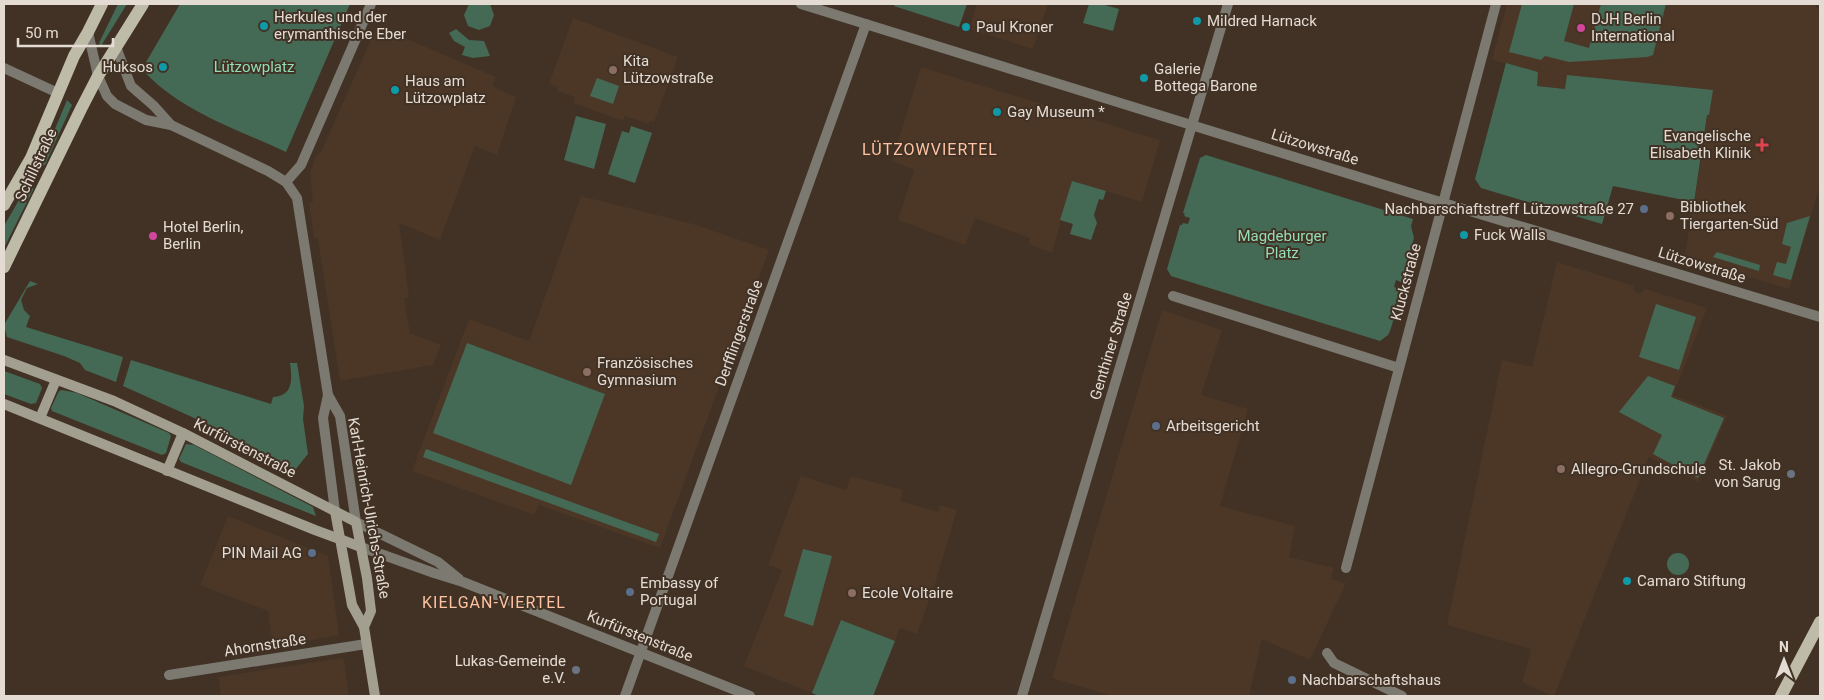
<svg xmlns="http://www.w3.org/2000/svg" width="1824" height="700" font-family="Roboto,sans-serif">
	<style>
		.built { fill: #4c3726 }
		.green { fill: #446a56 }
		.lines { fill: none; stroke-linecap: round; stroke-linejoin: round }
		.minor { stroke: #7b7970; stroke-width: 10 }
		.tertiary { stroke: #7b7970; stroke-width: 10 }
		.secondary { stroke: #a29e90; stroke-width: 10 }
		.primary { stroke: #bfbba9; stroke-width: 12 }
		.culture-dot { fill: #0f9aa8; stroke: #413225; stroke-width: 2 }
		.hotel-dot { fill: #d1479c; stroke: #413225; stroke-width: 2 }
		.education-dot { fill: #8d6e63; stroke: #413225; stroke-width: 2 }
		.health-dot { fill: #e0444e; stroke: #413225; stroke-width: 2 }
		.service-dot { fill: #5c6f8a; stroke: #413225; stroke-width: 2 }
		.worship-dot { fill: #6b7280; stroke: #413225; stroke-width: 2 }
		.labels { text-anchor: middle; stroke-width: 4; stroke-linejoin: round; paint-order: stroke }
		.poi-label { font-size: 15px; fill: #e4dbd3; stroke: #413225; text-anchor: start }
		.park-label { font-size: 15px; fill: #92deb7; stroke: #413225 }
		.street-label { font-size: 15px; fill: #e4dbd3; stroke: #413225 }
		.neighbourhood-label { font-size: 16px; letter-spacing: 1px; fill: #fec3a3; stroke: #413225 }
	</style>
	<rect width="100%" height="100%" fill="#413225"/>
	<g class="built">
		<path d="M977 4H1048L1033 49 969 29Z"/>
		<path d="M1507 4H1813L1820 11V185L1789 289 1684 258 1703 150 1707 114 1708 115 1568 75 1566 89 1536 86 1538 72 1492 60Z"/>
		<path d="M573 18 678 57 654 122 650 121 648 124 625 116 623 121 573 103 575 97 557 91 558 87 549 84Z"/>
		<path d="M377 26 496 77 492 86 516 97 497 155 475 146 440 240 399 223 409 297 404 298 410 333 441 345 433 365 340 381 318 239 314 237 309 203 313 202 310 173 317 154 321 152Z"/>
		<path d="M921 67 1160 140 1142 202 1072 181 1052 253 1029 244 1030 238 975 218 965 245 898 220 914 170 892 161Z"/>
		<path d="M581 196 693 224 769 250 660 548 539 505 534 515 412 471 469 319 529 341Z"/>
		<path d="M1557 262 1634 286 1633 289 1635 292 1640 294 1645 289 1707 308 1673 395 1727 416 1698 482 1649 457 1554 696H1552L1522 682 1531 649 1447 625 1502 360 1532 367Z"/>
		<path d="M1162 310 1222 330 1201 395 1248 409 1220 506 1295 526 1289 557 1334 568 1331 579 1346 583 1310 660 1262 639 1249 696H1112L1052 678Z"/>
		<path d="M801 476 846 490 851 476 903 490 900 501 938 512 940 505 957 510 935 584 917 634 900 628 895 641 841 620 812 693 744 666 782 570 768 565Z"/>
		<path d="M228 516 328 556 339 635 273 647 268 611 200 585Z"/>
		<path d="M341 658 344 660 349 696H221L218 677Z"/>
	</g>
	<g class="green">
		<path d="M118 4H127L101 46 99 43Z"/>
		<path d="M180 4H350L286 152C237 129 179 111 142 69Z"/>
		<path d="M469 4H490L494 15 490 26 479 30 468 26 464 15Z"/>
		<path d="M895 4H967L959 27 894 6Z"/>
		<path d="M1089 4H1101L1119 9 1113 31 1083 23Z"/>
		<path d="M1522 4H1574L1564 41 1589 48 1601 4H1666L1653 55 1647 57 1569 62 1545 56 1541 60 1509 52Z"/>
		<path d="M456 29 469 40 484 41 490 56 473 58 462 55 465 47 454 41 449 33Z"/>
		<path d="M1506 63 1538 72 1537 86 1565 89 1567 75 1713 90 1709 115H1707L1694 202 1613 186 1602 224 1481 188 1475 179Z"/>
		<path d="M597 78 619 86 613 104 590 96Z"/>
		<path d="M67 100 72 105 45 165 42 166 41 163Z"/>
		<path d="M576 116 606 124 594 169 564 160Z"/>
		<path d="M631 126 652 133 635 183 608 174 622 131 629 133Z"/>
		<path d="M1206 155 1413 219 1411 226 1414 238 1401 282 1396 280 1394 287 1403 290 1390 331 1388 335 1380 341 1171 276 1167 269 1180 225H1182L1183 223 1188 224 1190 218 1184 216 1185 214 1183 213 1200 158Z"/>
		<path d="M1072 181 1106 191 1103 200 1099 199 1094 215 1097 223 1091 240 1070 234 1073 224 1060 220Z"/>
		<path d="M30 185 33 186V190L4 248V226L27 186Z"/>
		<path d="M1810 216 1791 280 1773 275 1777 262 1786 264 1791 247 1782 244 1787 223Z"/>
		<path d="M1717 252 1760 265 1759 271 1713 257Z"/>
		<path d="M30 281 38 284 27 288 21 300 24 310 30 316 26 327 123 357 116 382 85 370 80 363 64 356 7 337 4 325Z"/>
		<path d="M1656 304 1696 317 1679 370 1639 357Z"/>
		<path d="M467 343 605 394 571 485 433 433Z"/>
		<path d="M131 360 271 404 273 397C294 396 292 378 290 363H297L304 406 303 419 308 454 295 470 192 417 123 386Z"/>
		<path d="M4 371 40 384 42 388 36 403 31 404 4 394Z"/>
		<path d="M1648 376 1675 386 1671 397 1724 418 1698 478 1653 454 1662 435 1619 412Z"/>
		<path d="M62 390 77 393 169 433 171 436 166 453 162 455 52 411 51 408 59 391Z"/>
		<path d="M186 444 194 445 313 507 316 516 181 462 179 459Z"/>
		<path d="M426 449 659 534 656 542 423 457Z"/>
		<path d="M803 549 832 556 813 626 784 616Z"/>
		<circle cx="1678" cy="564" r="11"/>
		<path d="M841 620 895 641 873 696H819L812 693Z"/>
	</g>
	<g class="lines">
		<g class="minor">
			<path d="M4 68 58 93"/>
			<path d="M1173 296 1399 368"/>
			<path d="M1346 568 1496 4"/>
			<path d="M1327 653 1334 663 1402 696"/>
			<path d="M169 675 366 644"/>
			<path d="M625 696 866 24"/>
			<path d="M1022 696 1228 4"/>
		</g>
		<g class="tertiary">
			<path d="M801 4 1414 194 1820 317"/>
			<path d="M88 32 98 76 107 96 115 104 146 120 171 125 268 171 286 182 297 198 328 395 323 418 335 511"/>
			<path d="M116 47 131 86 154 106 171 125"/>
			<path d="M286 182 301 165 371 4"/>
			<path d="M328 395 340 416 356 522 438 562 459 579"/>
			<path d="M361 547 434 573 463 582 750 696"/>
		</g>
		<g class="secondary">
			<path d="M4 360 114 401 183 433 356 522 367 578 371 611 364 627"/>
			<path d="M4 404 315 530 361 547"/>
			<path d="M40 418 56 380"/>
			<path d="M167 471 183 433"/>
			<path d="M335 511 352 605 364 627 375 696"/>
		</g>
		<g class="primary">
			<path d="M4 205 31 158 74 56 88 32 102 4"/>
			<path d="M4 267 81 109 98 76 143 4"/>
			<path d="M1781 696 1820 622"/>
		</g>
	</g>
	<g class="culture-dot">
		<circle cx="1197" cy="21" r="5"/>
		<circle cx="264" cy="26" r="5"/>
		<circle cx="966" cy="27" r="5"/>
		<circle cx="163" cy="67" r="5"/>
		<circle cx="1144" cy="78" r="5"/>
		<circle cx="395" cy="90" r="5"/>
		<circle cx="997" cy="112" r="5"/>
		<circle cx="1464" cy="235" r="5"/>
		<circle cx="1627" cy="581" r="5"/>
	</g>
	<g class="hotel-dot">
		<circle cx="1581" cy="28" r="5"/>
		<circle cx="153" cy="236" r="5"/>
	</g>
	<g class="education-dot">
		<circle cx="613" cy="70" r="5"/>
		<circle cx="1670" cy="216" r="5"/>
		<circle cx="587" cy="372" r="5"/>
		<circle cx="1561" cy="469" r="5"/>
		<circle cx="852" cy="593" r="5"/>
	</g>
	<path class="health-dot" d="M1759.5 137.5h5v5h5v5h-5v5h-5v-5h-5v-5h5z"/>
	<g class="service-dot">
		<circle cx="1644" cy="209" r="5"/>
		<circle cx="1156" cy="426" r="5"/>
		<circle cx="312" cy="553" r="5"/>
		<circle cx="630" cy="592" r="5"/>
		<circle cx="1292" cy="680" r="5"/>
	</g>
	<g class="worship-dot">
		<circle cx="1791" cy="474" r="5"/>
		<circle cx="576" cy="670" r="5"/>
	</g>
	<g class="labels">
		<g class="poi-label">
			<text x="274" y="22">Herkules und der<tspan x="274" dy="17">erymanthische Eber</tspan></text>
			<text x="1591" y="24">DJH Berlin<tspan x="1591" dy="17">International</tspan></text>
			<text x="1207" y="26">Mildred Harnack</text>
			<text x="976" y="32">Paul Kroner</text>
			<text x="623" y="66">Kita<tspan x="623" dy="17">Lützowstraße</tspan></text>
			<text x="153" y="72" text-anchor="end">Huksos</text>
			<text x="1154" y="74">Galerie<tspan x="1154" dy="17">Bottega Barone</tspan></text>
			<text x="405" y="86">Haus am<tspan x="405" dy="17">Lützowplatz</tspan></text>
			<text x="1007" y="117">Gay Museum *</text>
			<text x="1751" y="141" text-anchor="end">Evangelische<tspan x="1751" dy="17">Elisabeth Klinik</tspan></text>
			<text x="1680" y="212">Bibliothek<tspan x="1680" dy="17">Tiergarten-Süd</tspan></text>
			<text x="1634" y="214" text-anchor="end">Nachbarschaftstreff Lützowstraße 27</text>
			<text x="163" y="232">Hotel Berlin,<tspan x="163" dy="17">Berlin</tspan></text>
			<text x="1474" y="240">Fuck Walls</text>
			<text x="597" y="368">Französisches<tspan x="597" dy="17">Gymnasium</tspan></text>
			<text x="1166" y="431">Arbeitsgericht</text>
			<text x="1781" y="470" text-anchor="end">St. Jakob<tspan x="1781" dy="17">von Sarug</tspan></text>
			<text x="1571" y="474">Allegro-Grundschule</text>
			<text x="302" y="558" text-anchor="end">PIN Mail AG</text>
			<text x="1637" y="586">Camaro Stiftung</text>
			<text x="640" y="588">Embassy of<tspan x="640" dy="17">Portugal</tspan></text>
			<text x="862" y="598">Ecole Voltaire</text>
			<text x="566" y="666" text-anchor="end">Lukas-Gemeinde<tspan x="566" dy="17">e.V.</tspan></text>
			<text x="1302" y="685">Nachbarschaftshaus</text>
		</g>
		<g class="park-label">
			<text x="254" y="72">Lützowplatz</text>
			<text x="1282" y="241">Magdeburger<tspan x="1282" dy="17">Platz</tspan></text>
		</g>
		<g class="street-label">
			<text transform="translate(1315 147) rotate(17)" y="5">Lützowstraße</text>
			<text transform="translate(36 165) rotate(-65)" y="5">Schillstraße</text>
			<text transform="translate(1702 265) rotate(17)" y="5">Lützowstraße</text>
			<text transform="translate(1406 282) rotate(-75)" y="5">Kluckstraße</text>
			<text transform="translate(739 333) rotate(-70)" y="5">Derfflingerstraße</text>
			<text transform="translate(1111 346) rotate(-73)" y="5">Genthiner Straße</text>
			<text transform="translate(245 448) rotate(27)" y="5">Kurfürstenstraße</text>
			<text transform="translate(369 508) rotate(80)" y="5">Karl-Heinrich-Ulrichs-Straße</text>
			<text transform="translate(640 636) rotate(22)" y="5">Kurfürstenstraße</text>
			<text transform="translate(265 645) rotate(-9)" y="5">Ahornstraße</text>
		</g>
		<g class="neighbourhood-label">
			<text x="930" y="155">LÜTZOWVIERTEL</text>
			<text x="494" y="608">KIELGAN-VIERTEL</text>
		</g>
	</g>
	<rect width="1824" height="700" fill="none" stroke="#e4dbd3" stroke-width="10"/>
	<g transform="translate(1784 660)" stroke="#413225" stroke-width="4" paint-order="stroke">
	<path d="M0-4L9 19L0 12L-9 19Z" fill="#e4dbd3"/>
	<text y="-8" font-size="14" font-weight="bold" text-anchor="middle" fill="#e4dbd3">N</text>
	</g>
	<path d="M18 38v8h95v-8" fill="none" stroke="#e4dbd3" stroke-width="2.5"/>
	<text x="25" y="38" font-size="15" fill="#e4dbd3" stroke="#413225" stroke-width="4" paint-order="stroke">50 m</text>
</svg>
